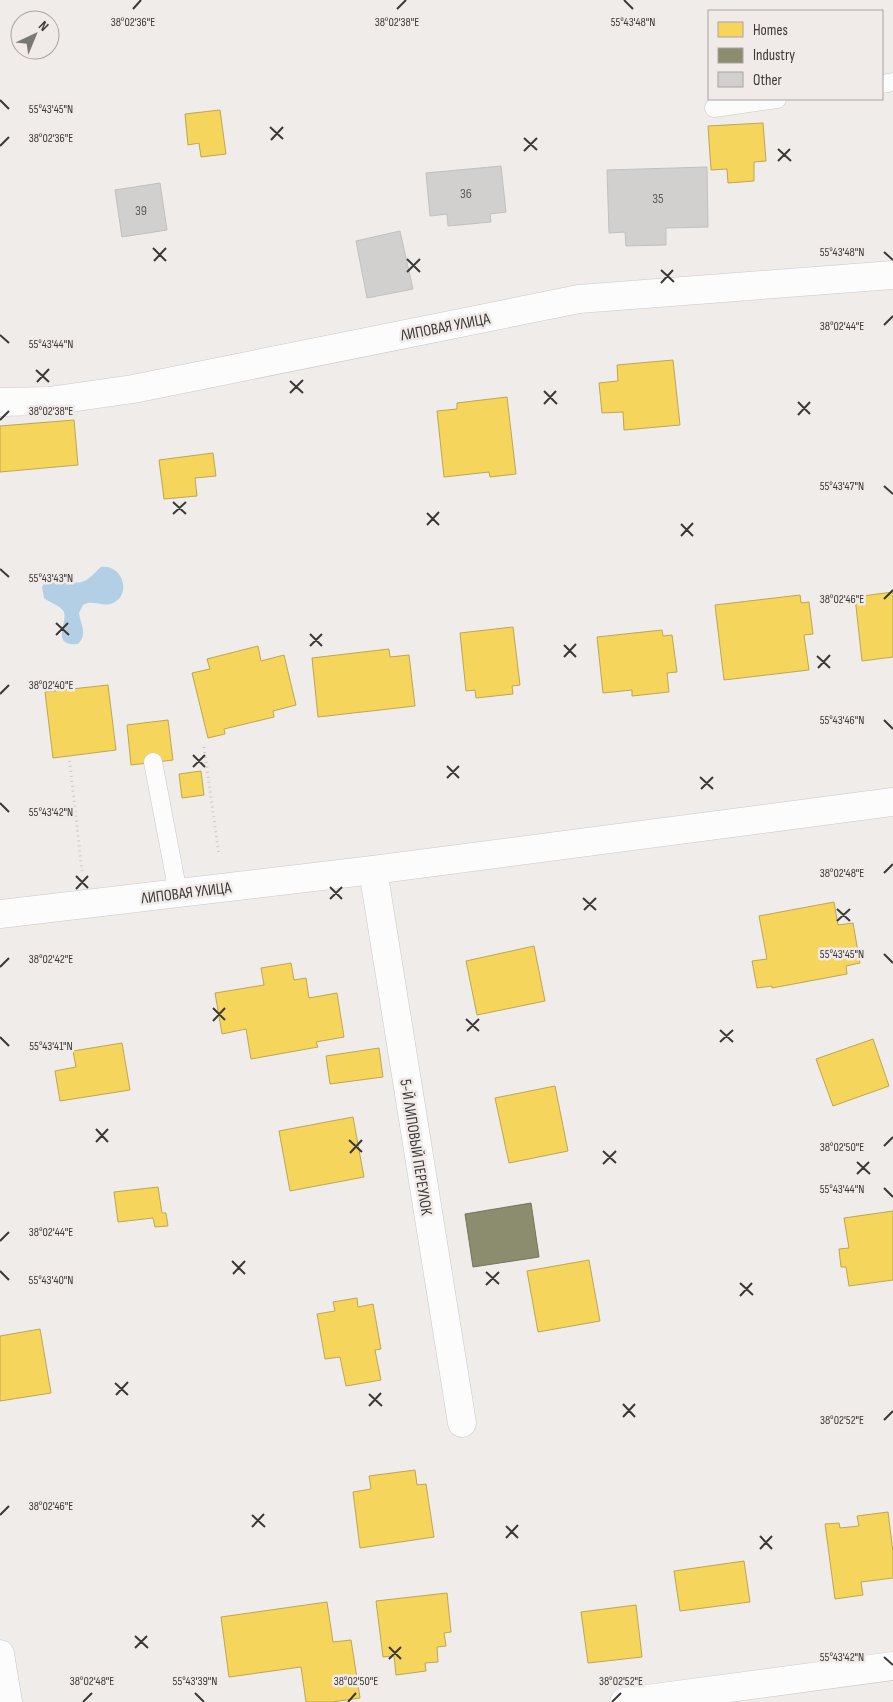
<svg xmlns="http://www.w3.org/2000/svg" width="893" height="1702" font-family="'Sofia Sans Condensed',sans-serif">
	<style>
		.water { fill: #b3cfe6 }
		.homes { fill: #f6d55c; stroke: #bea651 }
		.industry { fill: #8c8c6e; stroke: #74735e }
		.building { fill: #d2d0ce; stroke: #c2c0bf }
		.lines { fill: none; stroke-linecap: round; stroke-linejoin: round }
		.service-casing { stroke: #cac8c7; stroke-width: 19 }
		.minor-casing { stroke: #cac8c7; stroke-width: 29 }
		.path { stroke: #cbcaca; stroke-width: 3; stroke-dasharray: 1 4; stroke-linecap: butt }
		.service { stroke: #fdfcfc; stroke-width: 18 }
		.minor { stroke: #fdfcfc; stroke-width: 28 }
		.ticks { fill: none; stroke: #3b3938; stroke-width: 2 }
		.labels { text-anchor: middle; stroke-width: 5; stroke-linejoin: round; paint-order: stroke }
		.number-label { font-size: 14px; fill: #615f5e }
		.street-label { font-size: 16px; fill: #3b3938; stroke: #f0ebe9 }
		.ticks-label { font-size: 12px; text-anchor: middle; fill: #3b3938; stroke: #f0ebe9; stroke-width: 5; stroke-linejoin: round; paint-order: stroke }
	</style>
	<rect width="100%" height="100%" fill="#efecea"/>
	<path class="water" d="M101 567C123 564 132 595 113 603 103 608 93 599 83 605L79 613C81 626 88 634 78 644 50 647 68 622 64 612 60 605 50 603 44 598L42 587C54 567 65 586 82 582 89 580 95 572 101 567Z"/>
	<g class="homes">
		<path d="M220 110 226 154 201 157 199 143 188 145 185 114Z"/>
		<path d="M763 123 766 161 754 162V181L728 183 727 169 711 170 708 126Z"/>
		<path d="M673 360 680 425 624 430 623 412 602 413 599 383 618 381 617 365Z"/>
		<path d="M507 397 516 474 490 477 489 472 444 477 437 411 457 409V403Z"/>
		<path d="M74 420 78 465 0 472V426Z"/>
		<path d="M213 453 216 476 195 478 197 496 164 499 159 460Z"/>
		<path d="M893 592V657L862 661 855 597Z"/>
		<path d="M800 595 801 603 809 602 813 634 804 635 809 670 724 680 715 605Z"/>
		<path d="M513 627 520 685 512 686 513 694 476 698 475 690 466 691 460 633Z"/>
		<path d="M662 630 663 636 672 635 677 672 667 673 669 692 632 696V690L603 693 597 637Z"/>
		<path d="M258 646 261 661 284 655 296 705 273 711 274 717 224 729 225 734 208 738 192 673 210 669 207 659Z"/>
		<path d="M389 649 390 657 409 655 415 706 318 717 312 658Z"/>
		<path d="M108 685 116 750 53 758 45 692Z"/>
		<path d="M168 720 173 760 131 765 127 725Z"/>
		<path d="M201 771 204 795 182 798 179 774Z"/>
		<path d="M834 902 838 925 853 923 860 963 846 966 847 974 772 988V986L757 988 752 961 767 959 759 916Z"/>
		<path d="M534 946 545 1001 477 1015 466 961Z"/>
		<path d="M291 963 294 980 306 978 309 998 337 993 344 1037 316 1042 318 1047 251 1059 246 1029 222 1034 215 993 264 985 261 968Z"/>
		<path d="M873 1039 889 1086 833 1106 816 1059Z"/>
		<path d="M122 1043 130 1090 60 1101 55 1071 76 1067 73 1051Z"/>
		<path d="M379 1048 383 1077 330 1084 326 1056Z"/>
		<path d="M555 1086 568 1151 509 1163 495 1098Z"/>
		<path d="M353 1117 364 1177 290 1191 279 1131Z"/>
		<path d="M158 1187 162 1213H166L168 1226 155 1227 153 1218 118 1222 114 1192Z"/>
		<path d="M893 1211V1280L849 1286 846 1267H841L839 1249 849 1248 844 1218Z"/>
		<path d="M589 1260 600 1321 538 1332 527 1271Z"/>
		<path d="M357 1298 358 1307 373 1304 381 1349 375 1350 381 1380 346 1386 340 1357 325 1359 317 1314 335 1311 333 1302Z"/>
		<path d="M40 1329 51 1393 0 1401V1336Z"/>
		<path d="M415 1470 417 1485 426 1484 434 1537 360 1548 353 1492 371 1489 369 1476Z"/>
		<path d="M888 1512 893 1552V1578L861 1582 863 1595 835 1599 825 1524 839 1523 840 1528 859 1526 857 1516Z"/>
		<path d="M744 1561 750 1602 680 1611 674 1571Z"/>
		<path d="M447 1593 451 1632 444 1633 446 1646 437 1647 438 1662 425 1663 426 1671 396 1675 394 1656 383 1657 376 1601Z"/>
		<path d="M327 1602 333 1642 351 1640 360 1698 332 1702H306L301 1667 229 1677 221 1617Z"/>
		<path d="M636 1605 642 1657 588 1663 581 1612Z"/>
	</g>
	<path class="industry" d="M531 1203 539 1257 473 1267 465 1214Z"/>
	<g class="building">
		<path d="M501 166 506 212 490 214 491 222 448 226 447 214 430 216 426 173Z"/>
		<path d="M707 167 708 227 666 228V245L626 246 625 232 609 233 607 170Z"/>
		<path d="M160 183 167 230 122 237 115 190Z"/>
		<path d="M400 231 413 289 367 298 356 241Z"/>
	</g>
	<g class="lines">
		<defs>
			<g id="service">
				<path d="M882 84 893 82"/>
				<path d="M714 108 777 99"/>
				<path d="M153 762 178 893"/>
			</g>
			<g id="minor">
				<path d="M0 402 49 401 133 389 579 299 893 275"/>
				<path d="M373 870 462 1423"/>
				<path d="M0 914 373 870 893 802"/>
				<path d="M0 1654 8 1702"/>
				<path d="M624 1702 893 1666"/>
			</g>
		</defs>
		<use href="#service" class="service-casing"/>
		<use href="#minor" class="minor-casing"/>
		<g class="path">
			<path d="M204 747 219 855"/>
			<path d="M69 756 82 871"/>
		</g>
		<use href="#service" class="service"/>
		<use href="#minor" class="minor"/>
	</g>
	<path class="ticks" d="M624 0 633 9M133 9 141 0M397 9 406 0M0 100 9 109M270 127 283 139M524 138 537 150M271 140 283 127M0 146 9 137M778 149 791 161M524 151 537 138M778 161 790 149M153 248 166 261M884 252 893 260M407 259 420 272M154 261 166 248M661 270 674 282M407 272 420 259M661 283 673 270M884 325 893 316M0 335 9 343M36 370 49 382M290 381 303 393M37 382 49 369M544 391 557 404M290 393 303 380M798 402 810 414M544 404 556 391M798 415 810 402M0 420 9 411M884 486 893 494M173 502 186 514M427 513 439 525M173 514 186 502M681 524 693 536M427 525 439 512M681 536 693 523M0 569 9 577M884 599 893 590M56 623 69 635M310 634 322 646M56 635 68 623M564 645 576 657M310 646 322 634M817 656 830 668M564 657 576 644M818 668 830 655M0 694 9 685M884 720 893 729M193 755 205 767M447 766 459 778M193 767 205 755M700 777 713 789M447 778 459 766M701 789 713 777M0 803 9 812M884 873 893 864M76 876 88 888M330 887 342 899M76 889 88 876M583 898 596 910M330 899 342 887M837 909 850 921M584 910 596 898M837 921 850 909M884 954 893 963M0 967 9 958M213 1008 225 1020M466 1019 479 1031M213 1021 225 1008M720 1030 733 1042M467 1031 479 1019M0 1037 9 1046M720 1042 733 1030M96 1129 108 1142M349 1140 362 1152M96 1142 108 1129M884 1146 893 1137M603 1151 616 1163M350 1153 362 1140M857 1162 870 1174M603 1164 616 1151M857 1174 869 1162M884 1188 893 1197M0 1241 9 1232M232 1261 245 1274M0 1271 9 1280M486 1272 499 1284M233 1274 245 1261M740 1283 753 1295M486 1285 499 1272M740 1296 752 1283M115 1383 128 1395M369 1394 382 1406M116 1395 128 1382M623 1404 635 1417M369 1406 381 1393M623 1417 635 1404M884 1420 893 1411M0 1515 9 1506M252 1515 265 1527M506 1526 518 1538M252 1527 264 1514M760 1536 772 1549M506 1538 518 1525M760 1549 772 1536M135 1636 148 1648M389 1647 401 1659M135 1648 147 1636M884 1657 893 1665M389 1659 401 1647M195 1693 204 1702M83 1702 92 1693M348 1702 356 1693M612 1702 621 1693"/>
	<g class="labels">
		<g class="number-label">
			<text x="466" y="198">36</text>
			<text x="658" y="203">35</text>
			<text x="141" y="215">39</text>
		</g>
		<g class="street-label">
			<text transform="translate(445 326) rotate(-11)" y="6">ЛИПОВАЯ УЛИЦА</text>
			<text transform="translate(186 892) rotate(-7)" y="6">ЛИПОВАЯ УЛИЦА</text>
			<text transform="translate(417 1147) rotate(81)" y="6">5-Й ЛИПОВЫЙ ПЕРЕУЛОК</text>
		</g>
	</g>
	<g class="ticks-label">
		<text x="633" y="26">55°43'48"N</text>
		<text x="133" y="26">38°02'36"E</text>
		<text x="397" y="26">38°02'38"E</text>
		<text x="51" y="113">55°43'45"N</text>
		<text x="51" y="142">38°02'36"E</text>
		<text x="842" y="256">55°43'48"N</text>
		<text x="842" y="330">38°02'44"E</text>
		<text x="51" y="348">55°43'44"N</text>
		<text x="51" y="415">38°02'38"E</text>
		<text x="842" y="490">55°43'47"N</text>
		<text x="51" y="582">55°43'43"N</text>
		<text x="842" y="603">38°02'46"E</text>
		<text x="51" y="689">38°02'40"E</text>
		<text x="842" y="724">55°43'46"N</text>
		<text x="51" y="816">55°43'42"N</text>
		<text x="842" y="877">38°02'48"E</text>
		<text x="842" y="958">55°43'45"N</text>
		<text x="51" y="963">38°02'42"E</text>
		<text x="51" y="1050">55°43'41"N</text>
		<text x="842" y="1151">38°02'50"E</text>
		<text x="842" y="1193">55°43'44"N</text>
		<text x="51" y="1236">38°02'44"E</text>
		<text x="51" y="1284">55°43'40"N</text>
		<text x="842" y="1424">38°02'52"E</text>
		<text x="51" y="1510">38°02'46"E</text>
		<text x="842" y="1661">55°43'42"N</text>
		<text x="92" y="1685">38°02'48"E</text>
		<text x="356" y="1685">38°02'50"E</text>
		<text x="621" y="1685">38°02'52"E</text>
		<text x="195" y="1685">55°43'39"N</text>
	</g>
	<rect x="708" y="10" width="175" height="90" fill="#f0ebe9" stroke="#a8a4a2"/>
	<rect x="718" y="22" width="25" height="15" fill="#f6d55c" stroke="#a8a4a2"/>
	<text x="753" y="35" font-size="15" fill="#3b3938">Homes</text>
	<rect x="718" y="48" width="25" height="15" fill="#8c8c6e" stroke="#a8a4a2"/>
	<text x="753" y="60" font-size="15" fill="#3b3938">Industry</text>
	<rect x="718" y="72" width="25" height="15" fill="#d2d0ce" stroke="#a8a4a2"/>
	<text x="753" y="85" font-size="15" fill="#3b3938">Other</text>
	<g transform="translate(35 35) rotate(44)"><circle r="24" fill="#f0ebe9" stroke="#a8a4a2"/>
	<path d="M0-4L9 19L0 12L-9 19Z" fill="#7a7876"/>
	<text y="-8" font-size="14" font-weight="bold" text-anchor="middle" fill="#3b3938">N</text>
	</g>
</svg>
